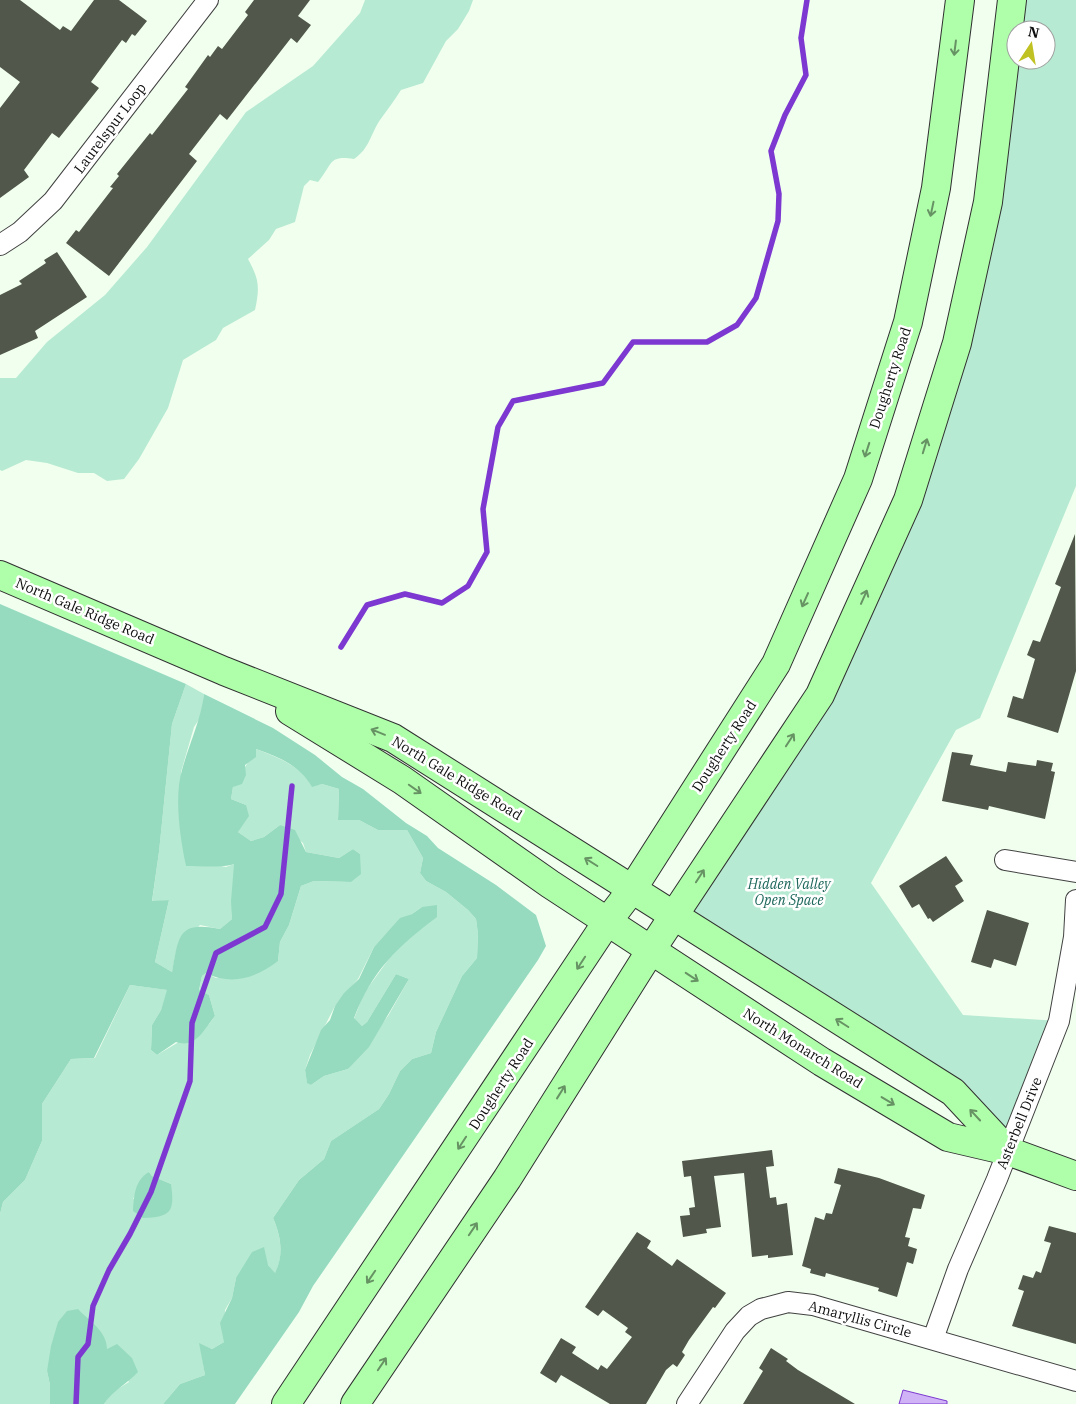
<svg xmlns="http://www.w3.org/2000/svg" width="1076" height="1404" font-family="'IBM Plex Serif',serif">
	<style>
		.green { fill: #b7ead2; fill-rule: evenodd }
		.forest { fill: #96dbc0 }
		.water { fill: #d0b2f7; stroke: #7c38d0 }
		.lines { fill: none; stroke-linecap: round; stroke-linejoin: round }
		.stream { stroke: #7c38d0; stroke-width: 5.5 }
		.building { fill: #51574a }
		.street-casing { stroke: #414141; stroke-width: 22 }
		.secondary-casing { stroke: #303030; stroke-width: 30 }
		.street { stroke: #fff; stroke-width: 20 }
		.secondary { stroke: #afffaa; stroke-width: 28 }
		.oneway { stroke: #679364 }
		.labels { text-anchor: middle; stroke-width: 5; stroke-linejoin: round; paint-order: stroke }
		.street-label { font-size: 14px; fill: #0e0e0e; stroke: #fff }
		.park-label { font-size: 14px; font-style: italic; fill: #1d675b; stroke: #fff }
	</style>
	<rect width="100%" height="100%" fill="#f1ffef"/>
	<g class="green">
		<path d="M365 0H473L469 11 458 29 446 41 423 83 401 90C394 101 387 110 380 120 370 135 370 148 354 159 328 155 333 164 318 182L310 180 304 186 295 222 276 229 269 240 248 259C259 279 260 287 255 310L223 328 216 340 183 360 168 408 139 459 124 479 107 481 94 473H78L47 463 26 460 2 471 0 470V378H16L47 342 105 295 147 247 246 112 313 66 360 13Z"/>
		<path d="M1012 0H1076V486L980 718 956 730 871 883 963 1015 1059 1021 1008 1151 952 1092 673 917 820 695 957 343ZM1016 30H1046V60H1016Z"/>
		<path d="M186 684 204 694 202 715 194 727 181 772 186 866 212 864 226 867 234 864C236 882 231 900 232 919L220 929 200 925 176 952 172 972 155 962 169 900 152 902 159 852 172 724Z"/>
		<path d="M256 749C279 758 299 765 312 786L322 784 339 789 338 820H359L378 830H407L423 858 420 873 426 881 446 892 468 910 476 919 478 934 477 958 462 976 436 1032 431 1053 412 1059 400 1071 389 1094 379 1109 331 1141 324 1159 299 1180 273 1218C281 1236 284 1256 275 1274L268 1265 236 1278 232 1298 225 1310 224 1342 212 1349 200 1344 205 1375 180 1384 163 1404H104L111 1393 129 1382 77 1309 47 1371 50 1385V1404H0V1214L3 1202 25 1180 42 1141V1104L71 1059 95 1058 130 985 168 990 161 1010 152 1025 151 1050 157 1055 209 1024 215 1016 209 995 199 991 202 976 206 973 216 978 278 961 280 942 289 925 301 886 314 881 351 882 360 854 353 849 339 858 306 852 303 843 280 825 264 837 251 841 238 832 246 805 231 799 233 787ZM422 907 410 937 394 952 364 993 354 1019 362 1026 367 1022 396 974 409 979 388 1016 348 1069 324 1076 311 1085 307 1082 305 1070 310 1055 335 1006 358 979 374 947 400 919 412 914ZM149 1172 152 1176 171 1184 133 1199Z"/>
	</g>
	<g class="forest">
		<path d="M0 604 186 684 172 724 159 852 152 901 169 900 155 962 172 972C179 935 178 921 220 929L232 919 231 901 234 864C223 868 199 866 186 866 180 838 174 797 182 770 189 744 201 720 204 694L273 728 315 755 342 777 363 789 406 823 427 836 438 848 496 885 536 915 546 946 538 960 313 1286 299 1312 235 1404H163L180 1384 205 1375 199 1343 212 1349 224 1342 220 1323 232 1298 236 1278 252 1252 264 1247 268 1265 275 1273C284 1255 281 1236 273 1218L299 1180 324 1159 331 1141 379 1109 389 1094 400 1071 412 1059 431 1053 436 1032 462 976 477 958 478 934 476 919 468 910 446 892 426 881 420 873 423 858 407 830H378L359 820H338L339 789 322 784 312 787C299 765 279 757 256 749V757L245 765 246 775 242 784 233 787 231 799 246 805 249 816 238 832 251 841 264 837 280 825 295 830 306 852 339 858 353 849 360 854 361 874 351 882 314 881 301 886 289 925 280 942 278 961C256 978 232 986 206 973L202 976 199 990 209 995 215 1016C204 1029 196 1049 176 1042L157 1055 151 1050 152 1025 161 1010 167 990 130 985 94 1058 71 1059 42 1104V1141L25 1180 3 1202 0 1214Z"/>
		<path d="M437 905V917C397 947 372 971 354 1018L362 1026 367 1022 396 974 409 979 369 1047 348 1069 324 1076 311 1085 307 1083 305 1070 321 1030 330 1020 335 1006 344 993 359 979 374 947 400 918 412 914 422 907Z"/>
		<path d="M149 1172 152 1176 171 1184C175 1212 171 1217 143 1218L133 1211C134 1195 135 1180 149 1172Z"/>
		<path d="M78 1309C89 1321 107 1331 107 1349L117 1344 132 1358 138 1372C127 1384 113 1390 104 1404H50V1385L47 1371 51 1346 58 1322 67 1311Z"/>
	</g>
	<path class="water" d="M903 1390 947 1401V1404H899Z"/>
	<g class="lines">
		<g class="stream">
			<path d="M341 647 367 605 405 594 442 603 468 586 487 552 483 509 498 427 513 401 603 383 633 342H707L737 325 756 298 778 221 779 194 771 151 785 115 806 75 801 38 807 0"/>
			<path d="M76 1404 78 1357 88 1344 93 1306 109 1270 130 1234 151 1192 190 1081 192 1023 216 953 265 927 281 894 292 786"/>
		</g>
	</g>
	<g class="building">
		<path d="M0 0H20L60 30 63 26 71 31 94 0H119L147 21 135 36 132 34 126 43 122 40 91 82 99 88 59 138 52 133 24 170 29 177 0 198V108L20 82 0 67Z"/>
		<path d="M254 0H310L298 16 311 25 297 43 291 38 227 120 220 114 189 154 197 161 109 276 66 243 76 230 79 232 113 188 110 187 119 176 117 174 150 133 152 135 188 89 185 87 208 55 210 57 218 46 222 49 248 15 245 12Z"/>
		<path d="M57 252 87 297 35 331 38 338 0 355V295L22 284 19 281 46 263 44 260Z"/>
		<path d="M1075 534 1076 671 1058 733 1007 717 1013 696 1023 699 1035 659 1027 655 1033 640 1040 642 1061 587 1055 584Z"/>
		<path d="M952 752 973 755 970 765 1006 772 1008 762 1036 766 1037 760 1053 763 1051 771 1055 772 1045 819 989 806 988 810 942 801Z"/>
		<path d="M946 856 963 881 955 886 964 901 933 922 930 918 928 919 919 904 912 908 899 886Z"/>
		<path d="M987 910 1029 923 1016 966 994 959 991 968 971 962Z"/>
		<path d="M772 1150 774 1166 766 1167 770 1198 776 1197 777 1205 787 1203 793 1255 768 1258V1255L752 1257 744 1173 714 1176 721 1227 706 1229 707 1233 683 1237 680 1216 690 1215 689 1208 695 1207 691 1176 684 1177 682 1161Z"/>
		<path d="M838 1168 879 1178 925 1195 921 1209 913 1208 905 1237 910 1238 908 1246 917 1249 913 1264 907 1262 897 1297 878 1291 879 1288 840 1277 826 1273 825 1277 810 1273 811 1269 802 1266 815 1217 824 1220 826 1213 832 1214 841 1185 834 1183Z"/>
		<path d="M1049 1226 1076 1233V1344L1012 1326 1024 1291 1018 1289 1023 1275 1033 1278 1036 1271 1041 1273 1051 1243 1044 1241Z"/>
		<path d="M637 1232 651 1241 647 1248 672 1266 677 1259 726 1293 715 1308 713 1307 689 1340 682 1352 685 1355 677 1367 673 1364 666 1370 646 1404H610L561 1375 556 1383 540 1373 561 1338 576 1347 572 1353 598 1370 601 1365 607 1369 632 1337 625 1332 628 1328 603 1310 598 1316 585 1307Z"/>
		<path d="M771 1348 788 1359 786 1361 798 1370 855 1404H743L763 1371 759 1368Z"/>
	</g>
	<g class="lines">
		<defs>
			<g id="street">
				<path d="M0 245 20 232 53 201 208 0"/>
				<path d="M1005 860 1076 872"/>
				<path d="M933 1339 958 1269 997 1179 1059 1021 1074 937 1076 900"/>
				<path d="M687 1404 735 1331 749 1316 761 1309 788 1302 813 1305 1076 1381"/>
			</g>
			<g id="secondary">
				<path d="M0 575 224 671 393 738 953 1092 1008 1151"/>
				<path d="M290 711 402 780 550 884 822 1062 948 1137 1008 1151 1076 1176"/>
				<path d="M286 1404 607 922 633 888 776 664 858 479 908 322 936 188 960 0"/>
				<path d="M355 1404 507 1179 651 950 820 695 908 500 957 343 988 202 1012 0"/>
			</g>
		</defs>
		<use href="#street" class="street-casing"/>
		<use href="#secondary" class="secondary-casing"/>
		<use href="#street" class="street"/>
		<use href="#secondary" class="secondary"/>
	</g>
	<defs><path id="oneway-shaft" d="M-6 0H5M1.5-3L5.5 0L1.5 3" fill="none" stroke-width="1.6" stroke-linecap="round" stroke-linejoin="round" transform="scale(1.25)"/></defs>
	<g class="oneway">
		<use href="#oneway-shaft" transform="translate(955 48) rotate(97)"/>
		<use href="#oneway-shaft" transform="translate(932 209) rotate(102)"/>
		<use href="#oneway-shaft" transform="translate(925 446) rotate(-73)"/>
		<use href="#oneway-shaft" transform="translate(867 450) rotate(108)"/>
		<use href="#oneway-shaft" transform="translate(864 597) rotate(-66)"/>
		<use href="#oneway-shaft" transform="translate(805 600) rotate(114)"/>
		<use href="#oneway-shaft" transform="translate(378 732) rotate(-158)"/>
		<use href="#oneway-shaft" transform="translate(790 740) rotate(-57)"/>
		<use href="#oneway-shaft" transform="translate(415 789) rotate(35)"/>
		<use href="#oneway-shaft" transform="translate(591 862) rotate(-148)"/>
		<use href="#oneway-shaft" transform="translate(700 876) rotate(-57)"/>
		<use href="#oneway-shaft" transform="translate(581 963) rotate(123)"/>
		<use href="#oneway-shaft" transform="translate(692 977) rotate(33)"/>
		<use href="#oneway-shaft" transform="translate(842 1023) rotate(-148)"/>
		<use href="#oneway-shaft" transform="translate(561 1092) rotate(-58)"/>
		<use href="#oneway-shaft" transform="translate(888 1101) rotate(31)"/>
		<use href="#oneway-shaft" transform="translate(975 1115) rotate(-133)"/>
		<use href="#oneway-shaft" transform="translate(462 1143) rotate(123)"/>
		<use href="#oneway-shaft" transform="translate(473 1229) rotate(-56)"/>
		<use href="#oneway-shaft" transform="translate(371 1277) rotate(124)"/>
		<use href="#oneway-shaft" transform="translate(382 1364) rotate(-56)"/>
	</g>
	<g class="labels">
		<g class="street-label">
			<text transform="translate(110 128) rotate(-53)" y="5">Laurelspur Loop</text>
			<text transform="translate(890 378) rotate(-72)" y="5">Dougherty Road</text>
			<text transform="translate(85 611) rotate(23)" y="5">North Gale Ridge Road</text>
			<text transform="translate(724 746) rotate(-57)" y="5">Dougherty Road</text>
			<text transform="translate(457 778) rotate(31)" y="5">North Gale Ridge Road</text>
			<text transform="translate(803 1048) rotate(32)" y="5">North Monarch Road</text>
			<text transform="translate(501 1084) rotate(-57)" y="5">Dougherty Road</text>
			<text transform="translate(1019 1123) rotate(-68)" y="5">Asterbell Drive</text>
			<text transform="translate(860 1319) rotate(15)" y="5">Amaryllis Circle</text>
		</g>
		<g class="park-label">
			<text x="789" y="889">Hidden Valley<tspan x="789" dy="16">Open Space</tspan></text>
		</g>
	</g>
	<g transform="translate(1031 45) rotate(12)"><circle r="24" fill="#ffffff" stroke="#9f9f9f"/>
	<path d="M0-4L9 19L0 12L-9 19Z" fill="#c0c123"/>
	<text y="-8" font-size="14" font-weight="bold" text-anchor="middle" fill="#0e0e0e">N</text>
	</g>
</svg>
